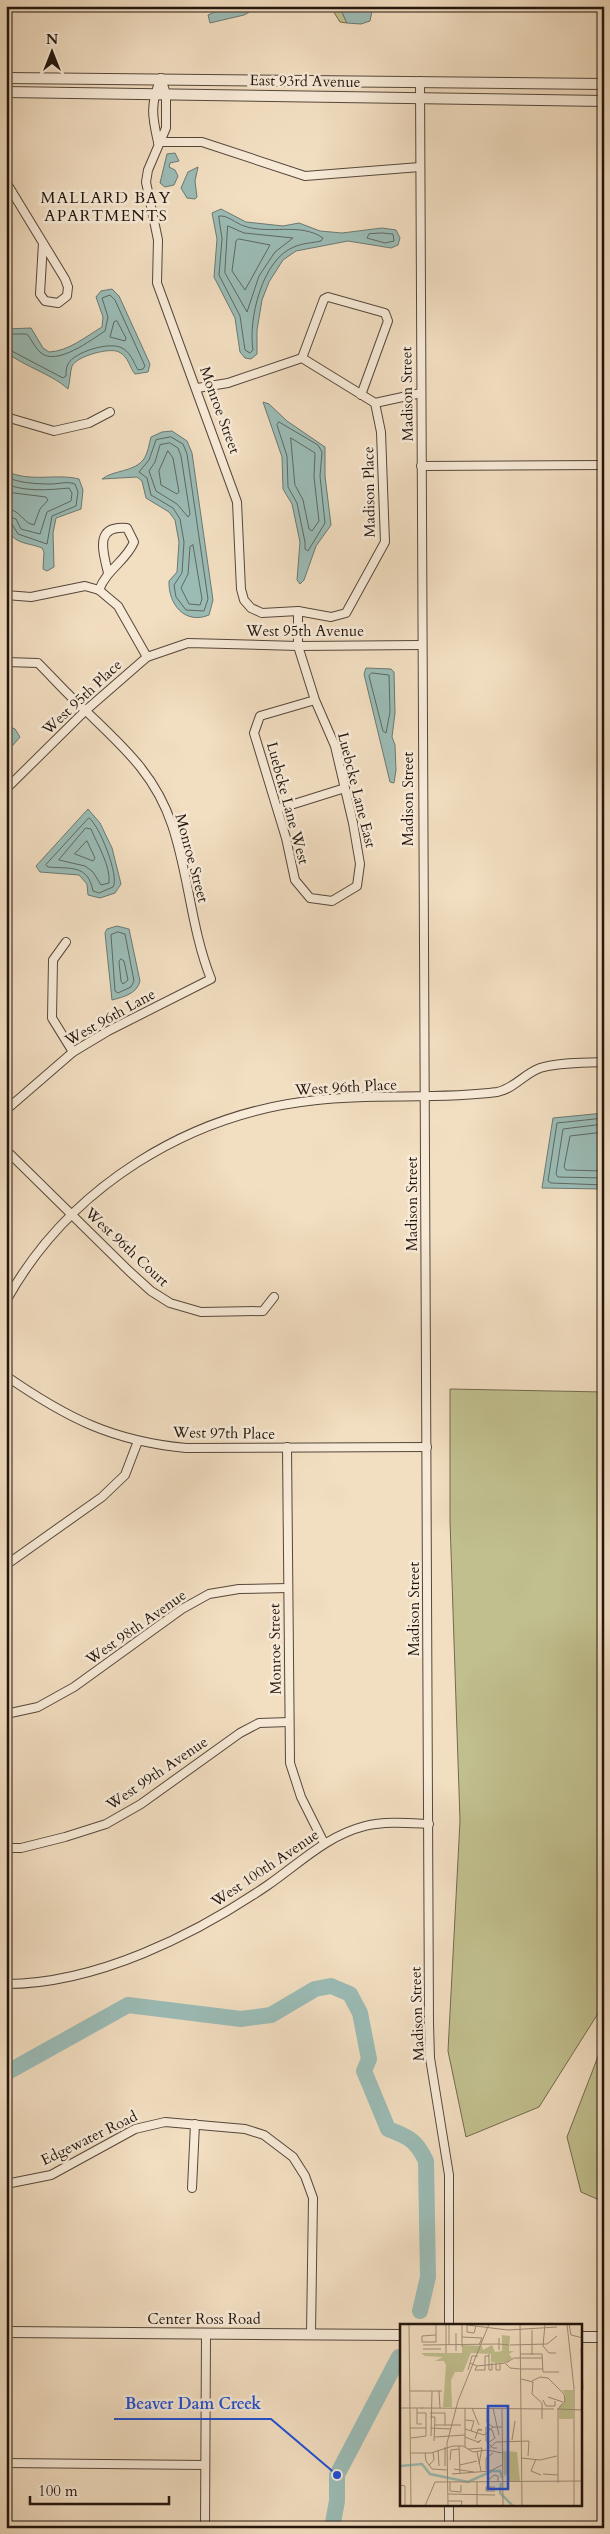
<svg xmlns="http://www.w3.org/2000/svg" width="610" height="2534" font-family="Cardo,serif">
	<style>
		.green { fill: #c1bf8e; stroke: #726a4e }
		.water { fill: #9bbcb6; stroke: #6b7973 }
		.lines { fill: none; stroke-linecap: round; stroke-linejoin: round }
		.shore { stroke: #5e6862; stroke-width: 1 }
		.river { stroke: #9bbcb6; stroke-width: 16 }
		.minor-casing { stroke: #56473b; stroke-width: 10 }
		.tertiary-casing { stroke: #56473b; stroke-width: 12 }
		.minor { stroke: #f7ead7; stroke-width: 8 }
		.tertiary { stroke: #f7ead7; stroke-width: 10 }
		.labels { text-anchor: middle; stroke-width: 5; stroke-linejoin: round; paint-order: stroke }
		.street-label { font-size: 15px; fill: #22150e; stroke: #f7ead7 }
		.neighbourhood-label { font-size: 16px; letter-spacing: 1px; fill: #22150e; stroke: #f7ead7 }
		.inset-river { fill: none; stroke: #9bbcb6; stroke-width: 2.5 }
		.inset-road { fill: none; stroke: #9f8e79; stroke-width: 1 }
		.view { fill: #1d4ed8; fill-opacity: 0.15; stroke: #1d4ed8; stroke-width: 2.5 }
		.inset-edge { fill: none; stroke: #22150e; stroke-width: 2.5 }
		.leader { fill: none; stroke: #1d4ed8; stroke-width: 2 }
		.callout-dot { fill: #1d4ed8; stroke: #f7ead7; stroke-width: 2 }
		.callout-label { font-size: 16px; text-anchor: middle; font-weight: bold; fill: #1d4ed8; stroke: #f7ead7; stroke-width: 5; stroke-linejoin: round; paint-order: stroke }
	</style>
	<rect width="100%" height="100%" fill="#f2dec1"/>
	<filter id="stains"><feTurbulence type="fractalNoise" baseFrequency=".004" numOctaves="4"/><feColorMatrix values="0 0 0 0 .2 0 0 0 0 .09 0 0 0 0 .02 0 0 0 .5 -.17"/></filter>
	<radialGradient id="worn" r=".72"><stop offset=".6" stop-color="#630" stop-opacity="0"/><stop offset="1" stop-color="#630" stop-opacity=".3"/></radialGradient>
	<g class="green">
		<path d="M330 6H339L347 23 340 22Z"/>
		<path d="M450 1389 604 1392V2004L539 2107 466 2137 448 2051 460 1821 450 1521Z"/>
		<path d="M604 2041V2202L581 2192 567 2137Z"/>
	</g>
	<g class="water">
		<path d="M229 6H261L244 15 210 23 208 15Z"/>
		<path d="M339 6H368L372 11 370 21 361 24 347 23Z"/>
		<path d="M175 153 179 161 170 163 169 167 175 170 178 176 174 185 165 187 160 183 167 154Z"/>
		<path d="M198 167 195 181 197 197 195 199 187 198 181 188 188 172Z"/>
		<path d="M221 209 246 222 283 226 299 223 320 231 342 233 382 228 396 230 400 238 398 245 391 248 348 241 296 251 283 260 269 282 262 300 257 330V354L251 359 245 358 240 352 235 318 214 277 217 239 212 213Z"/>
		<path d="M112 289 119 296 150 364 148 372 135 374C129 367 129 357 119 352 110 347 77 356 72 366 70 372 70 382 68 389 52 374 25 367 6 352V329L31 328 43 348 49 352C69 351 85 337 102 327L103 317 96 297 101 291Z"/>
		<path d="M263 402 269 404 287 421 325 447V476L331 525 316 546 304 580 300 584 297 580 300 542 292 504 283 489 282 457Z"/>
		<path d="M172 431 187 441 192 453 213 600 209 615C185 625 168 604 169 581L177 572 179 542 175 520 169 512 146 498 142 481 137 477 102 479C113 470 135 472 144 459 148 453 149 444 151 437L162 432Z"/>
		<path d="M6 471C31 483 55 473 79 479L83 490 81 509 56 518 53 533 54 567 47 571 43 569 44 552 42 548C33 544 20 544 13 537 3 528 6 485 6 471Z"/>
		<path d="M366 668 391 669 394 672 395 713 392 737 395 745 396 770 394 783 390 782 364 674Z"/>
		<path d="M6 725 15 729 20 737 6 753Z"/>
		<path d="M88 809 100 823 112 848 121 884 115 893 100 898 88 895 87 884 79 875 40 872 36 866Z"/>
		<path d="M117 926 129 929 140 981C137 994 123 997 112 1000L105 933 107 929Z"/>
		<path d="M604 1113V1189L542 1188 553 1118Z"/>
	</g>
	<g class="lines">
		<g class="shore">
			<path d="M219 216C228 215 235 223 244 226 270 235 300 222 323 238L321 241C313 243 302 243 294 247 262 259 248 320 253 350L250 353 245 350 240 316 219 275 222 239Z"/>
			<path d="M228 226 244 233 293 238 275 252 259 276 247 312 225 273Z"/>
			<path d="M382 233 393 234 394 241 385 243 367 238 369 234Z"/>
			<path d="M239 239 270 245 245 290 232 271 236 241Z"/>
			<path d="M117 321 126 338 125 341 110 337 114 322Z"/>
			<path d="M6 334H27C32 340 35 348 41 353 57 366 91 340 105 331L108 317 102 298 110 295 115 300 145 366 143 369 138 370C133 361 131 353 122 348 110 341 74 352 68 364 66 368 66 372 66 376L63 378 6 348"/>
			<path d="M279 422 318 445 322 452 320 476 325 523 308 551 305 549V542L297 503 288 487 287 456 277 425Z"/>
			<path d="M171 437 183 444 187 454 208 599 204 611 186 610 176 597 174 585 182 573 184 542 180 519 173 508 151 495 147 478 139 472 149 460 156 440Z"/>
			<path d="M291 438 315 453 314 477 319 521 312 531 309 529 303 500 295 485Z"/>
			<path d="M170 443 178 448 181 456 190 514 188 517 177 504 156 491 149 471 155 462 160 445Z"/>
			<path d="M168 451 173 458 179 492 177 494 161 485 159 471Z"/>
			<path d="M6 477C19 483 36 484 51 484 59 484 67 481 75 484L78 492 76 506 52 516 47 544 18 534 12 524 6 522"/>
			<path d="M6 484C25 492 49 490 69 488L72 493 71 501 47 512 40 534 21 529 16 519 6 516"/>
			<path d="M6 492 46 497 48 500 40 509 34 525C22 523 21 509 6 509"/>
			<path d="M193 545 202 599 200 605 189 604 181 588 188 574 190 547Z"/>
			<path d="M372 673 389 675 390 712 386 733 383 731 369 676Z"/>
			<path d="M89 818C99 824 120 877 113 887L99 893 93 891C88 864 70 869 48 867L46 865Z"/>
			<path d="M86 828 91 829C97 844 111 866 109 883L101 885 93 872 85 866 59 860Z"/>
			<path d="M87 841 95 858 93 861 75 854Z"/>
			<path d="M118 932 125 934 134 981 131 987 118 993 115 991 111 935Z"/>
			<path d="M121 959 124 961 128 980 123 984 121 981 119 962Z"/>
			<path d="M604 1118 557 1123 548 1181 551 1183 604 1185"/>
			<path d="M604 1124 563 1129 556 1174 558 1177 604 1178"/>
			<path d="M604 1132 570 1136 564 1167 566 1170 604 1171"/>
		</g>
		<g class="river">
			<path d="M6 2073 128 2005 241 2019 271 2015 315 1989 331 1986 350 1994 360 2013 369 2059 364 2071 388 2129C409 2137 416 2140 426 2161L428 2277 420 2311"/>
			<path d="M332 2528 337 2501V2475L399 2357"/>
		</g>
		<defs>
			<g id="minor">
				<path d="M161 78 166 94V128L148 170 146 182 158 240 157 283 237 502 241 589 244 600 251 608 262 613 298 611 331 617 346 613 385 542 381 432 375 403"/>
				<path d="M420 81 429 2023 430 2058 449 2175V2325"/>
				<path d="M158 142H202L305 176 420 167"/>
				<path d="M158 142C152 116 150 104 161 78"/>
				<path d="M6 182 65 279 68 287 67 296 58 303 45 301 40 294 43 243"/>
				<path d="M302 358 324 299 328 297 385 313 388 321 361 395"/>
				<path d="M197 388 228 383 302 358 375 403 421 393"/>
				<path d="M6 417 54 431 89 423 110 412"/>
				<path d="M421 466 604 465"/>
				<path d="M99 590C107 569 126 561 134 542L127 528C94 525 103 551 108 573"/>
				<path d="M6 595 31 597 85 586 99 590 118 606 147 657"/>
				<path d="M298 611V646L315 700 335 746 353 823 360 864 357 886 332 901 310 898 295 880 286 838 254 733 260 716 315 700"/>
				<path d="M6 662 38 663C54 679 69 696 86 711 123 747 155 774 172 825 189 875 191 929 211 979L108 1031 73 1052 6 1110"/>
				<path d="M6 789 85 711 147 657 188 643 298 646 421 645"/>
				<path d="M278 809 345 788"/>
				<path d="M66 942 53 960 52 1018 73 1052"/>
				<path d="M6 1150 129 1271 151 1291 170 1303 201 1312 263 1311 274 1297"/>
				<path d="M6 1301C69 1187 189 1113 317 1100 377 1093 437 1100 497 1092 514 1089 525 1073 540 1068 560 1062 583 1063 604 1062"/>
				<path d="M6 1376C67 1418 112 1441 186 1448L427 1447"/>
				<path d="M287 1447 290 1763 301 1797 324 1843"/>
				<path d="M6 1565 102 1497 125 1475 138 1441"/>
				<path d="M6 1714 38 1707 74 1687 182 1609 209 1594 239 1589 288 1588"/>
				<path d="M6 1848H21L65 1837 106 1824 141 1804 240 1733 259 1723 289 1722"/>
				<path d="M6 1984C96 1984 195 1935 268 1885 300 1863 326 1836 365 1826 385 1821 408 1823 429 1824"/>
				<path d="M6 2184 51 2175 135 2129 165 2122 245 2129 264 2135 293 2157 305 2176 313 2198 311 2334"/>
				<path d="M192 2188 195 2124"/>
				<path d="M6 2463 205 2465"/>
				<path d="M205 2528 206 2334"/>
				<path d="M449 2528V2505"/>
			</g>
			<g id="tertiary">
				<path d="M6 78 604 84"/>
				<path d="M6 92 604 101"/>
				<path d="M6 2332 401 2335"/>
				<path d="M581 2337H604"/>
			</g>
		</defs>
		<use href="#minor" class="minor-casing"/>
		<use href="#tertiary" class="tertiary-casing"/>
		<use href="#minor" class="minor"/>
		<use href="#tertiary" class="tertiary"/>
	</g>
	<g class="labels">
		<g class="street-label">
			<text transform="translate(305 81) rotate(1)" y="5">East 93rd Avenue</text>
			<text transform="translate(407 394) rotate(-91)" y="5">Madison Street</text>
			<text transform="translate(220 410) rotate(70)" y="5">Monroe Street</text>
			<text transform="translate(369 492) rotate(-91)" y="5">Madison Place</text>
			<text x="305" y="636">West 95th Avenue</text>
			<text transform="translate(82 697) rotate(-43)" y="5">West 95th Place</text>
			<text transform="translate(357 790) rotate(76)" y="5">Luebcke Lane East</text>
			<text transform="translate(408 799) rotate(-90)" y="5">Madison Street</text>
			<text transform="translate(288 803) rotate(75)" y="5">Luebcke Lane West</text>
			<text transform="translate(192 858) rotate(75)" y="5">Monroe Street</text>
			<text transform="translate(110 1017) rotate(-29)" y="5">West 96th Lane</text>
			<text transform="translate(346 1087) rotate(-3)" y="5">West 96th Place</text>
			<text transform="translate(412 1204) rotate(-90)" y="5">Madison Street</text>
			<text transform="translate(127 1247) rotate(43)" y="5">West 96th Court</text>
			<text transform="translate(224 1433) rotate(1)" y="5">West 97th Place</text>
			<text transform="translate(414 1609) rotate(-90)" y="5">Madison Street</text>
			<text transform="translate(136 1627) rotate(-35)" y="5">West 98th Avenue</text>
			<text transform="translate(275 1649) rotate(-91)" y="5">Monroe Street</text>
			<text transform="translate(157 1773) rotate(-34)" y="5">West 99th Avenue</text>
			<text transform="translate(265 1868) rotate(-34)" y="5">West 100th Avenue</text>
			<text transform="translate(417 2014) rotate(-92)" y="5">Madison Street</text>
			<text transform="translate(89 2138) rotate(-26)" y="5">Edgewater Road</text>
			<text x="204" y="2324">Center Ross Road</text>
		</g>
		<g class="neighbourhood-label">
			<text x="106" y="203">MALLARD BAY<tspan x="106" dy="18">APARTMENTS</tspan></text>
		</g>
	</g>
	<g transform="translate(400 2324)">
		<rect width="182" height="182" fill="#f2dec1"/>
		<path d="M102 11 110 12 109 27H114L109 30 112 34 107 38 97 39 91 38V30L71 29 63 48H55L51 56 52 83H43L46 41 44 37H35L43 33 25 32 21 29H62V21L82 22 83 26 92 21 95 28 102 27ZM162 66H173V95H159V82L164 79 165 70ZM103 127 117 128 120 157 109 158 108 149 104 152Z" fill="#c1bf8e"/>
		<path class="inset-river" d="M0 142 22 140 30 150 68 158 92 147H100L102 154M101 159 100 169 113 182"/>
		<path class="inset-road" d="M9 0 11 182M46 0V29M49 0V21M67 0V8L74 9 76 2M120 0 122 182M145 0 143 22 149 29H156M167 0 174 64V182M169 0 171 11 183 14M67 1 108 6 157 3M132 6V31M36 11 22 12V18H36V0M62 13 82 14 79 21M23 21 99 20V14M110 21 147 20 157 12M62 23V0M181 24 183 65M23 25H41M99 26V20L109 21M56 27V9M89 30V46H92V39M120 30H142L143 48H159M70 39 77 42 106 39 114 34H142M96 39V46H100V39M106 40 110 44 120 45M77 42 75 46H85V32H89M121 45H143M68 46 72 32H78M121 55 133 58 132 70 142 79V95M132 57 140 53 148 54 164 70 165 77 158 85V159M9 67H42M39 67 40 84M148 73 163 78M143 76 146 82H155V77M0 84H23M17 84V100H22M21 84 154 85M72 84 79 101M93 84 99 111M102 84 103 182M87 85V99L93 103M157 85 183 86M30 89H45V101M30 93H35L34 117M65 96 74 97 71 107M35 101H61M10 104H26M31 104 51 105M65 105 84 111 93 103H102M31 112 32 67M35 113 65 111M65 113 78 118 81 116 78 119V118M11 114 26 112V89H17M75 115 78 106H82L78 105V106M112 116 115 97M88 119 95 114 92 106 86 103V117L93 124H97M59 122 60 150M45 123V142M65 123V84M68 125 82 124 79 140M38 126 39 142M87 126 96 118 129 117 128 132M77 128 81 147M11 129H31L53 122H63L73 128 87 126 102 129M25 129 26 137 32 145M121 134 140 136 157 132M136 135 131 147 141 151M50 136 51 126 59 125M29 141 34 136 33 128M60 141 77 137M32 145 47 146M54 145 74 148M86 146V134L93 129M52 150 90 147 102 141M143 150 158 151M50 158V167L61 168V161M86 158 94 151 98 152V158M0 161 5 162V182M95 167H86V163H95M48 170 95 171M48 177H62L61 182H48M25 182 35 158 183 157M48 182 47 119 58 77 89 0M77 182V158"/>
		<path class="view" d="M88 82H108V165H88Z"/>
		<rect width="182" height="182" class="inset-edge"/>
	</g>
	<path class="leader" d="M337 2475L271 2419H114"/>
	<circle class="callout-dot" cx="337" cy="2475" r="5"/>
	<g class="callout-label">
		<text x="193" y="2409">Beaver Dam Creek</text>
	</g>
	<rect width="610" height="2534" fill="none" stroke="#f2dec1" stroke-width="25"/>
	<rect x="8" y="8" width="595" height="2519" fill="none" stroke="#22150e" stroke-width="2.5"/>
	<rect x="12" y="12" width="585" height="2509" fill="none" stroke="#22150e"/>
	<g transform="translate(52 52)" stroke="#f7ead7" stroke-width="4" paint-order="stroke">
	<path d="M0-4L9 19L0 12L-9 19Z" fill="#22150e"/>
	<text y="-8" font-size="14" font-weight="bold" text-anchor="middle" fill="#22150e">N</text>
	</g>
	<path d="M30 2496v8h139v-8" fill="none" stroke="#22150e" stroke-width="2.5"/>
	<text x="38" y="2496" font-size="15" fill="#22150e" stroke="#f7ead7" stroke-width="4" paint-order="stroke">100 m</text>
	<rect width="100%" height="100%" filter="url(#stains)"/>
	<rect width="100%" height="100%" fill="url(#worn)"/>
</svg>
